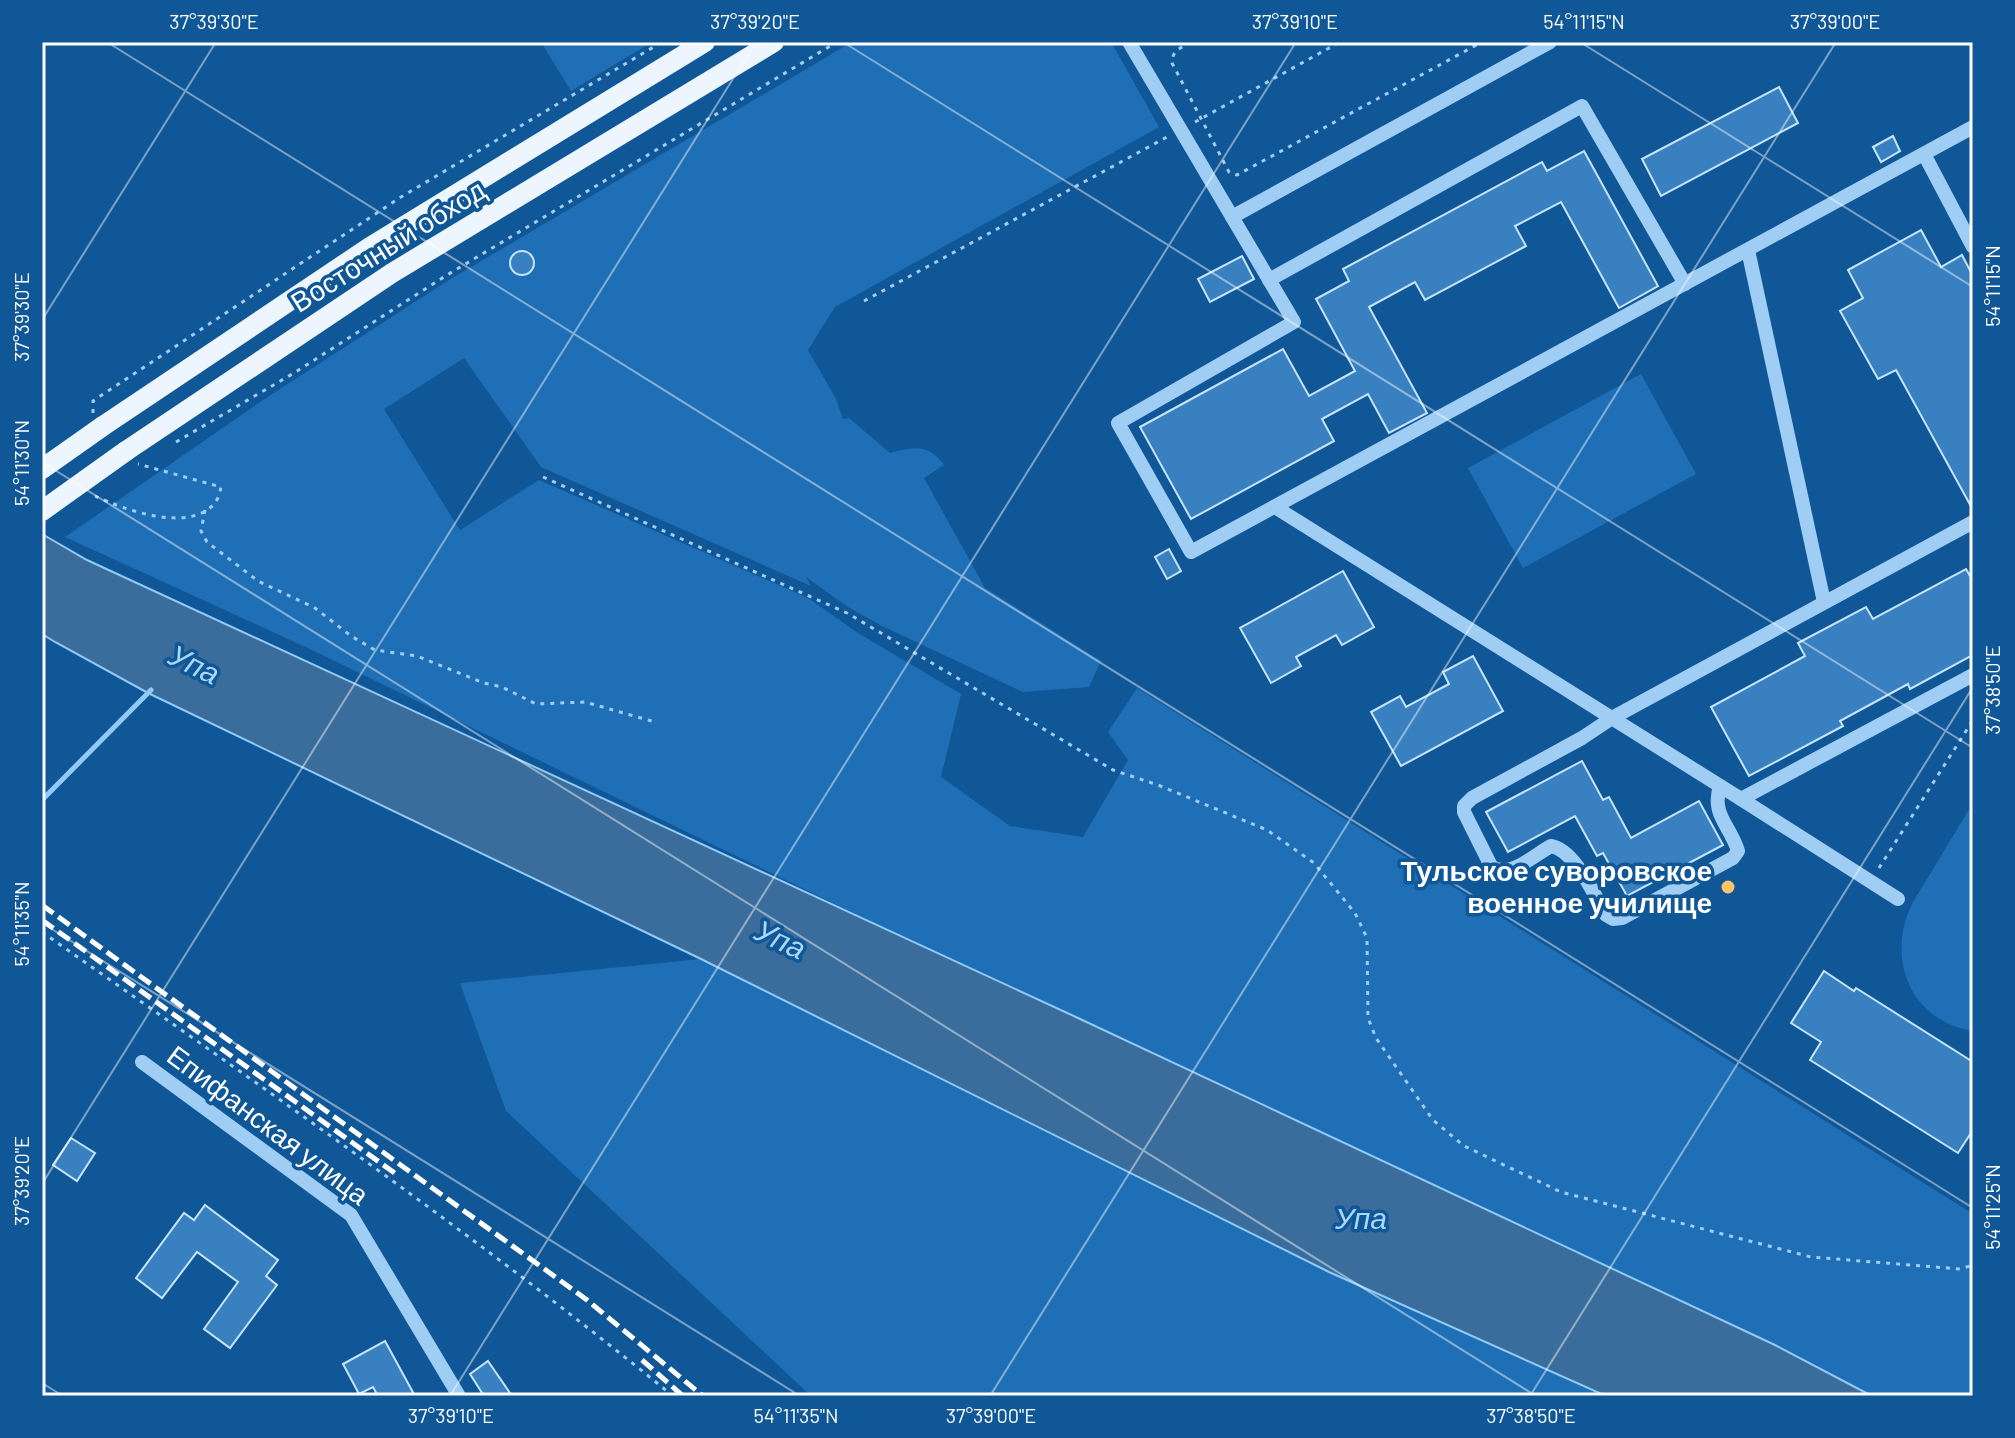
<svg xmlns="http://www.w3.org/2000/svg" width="2015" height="1438" font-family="Barlow,sans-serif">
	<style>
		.green { fill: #1e6fb5 }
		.water { fill: #3a6d9c; stroke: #91caf8; stroke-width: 2 }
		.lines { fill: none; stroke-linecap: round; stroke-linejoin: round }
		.stream { stroke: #91caf8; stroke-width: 5 }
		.building { fill: #3880c0; stroke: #c8e5fe; stroke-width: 2 }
		.path { stroke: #a0cdf4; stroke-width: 3; stroke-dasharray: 4 6; stroke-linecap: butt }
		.minor { stroke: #a0cdf4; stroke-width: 14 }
		.major { stroke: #edf6ff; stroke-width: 20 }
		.rail { stroke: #fff; stroke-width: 5; stroke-dasharray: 14 6; stroke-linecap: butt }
		.major-bridge { stroke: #edf6ff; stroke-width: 20 }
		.ticks { fill: none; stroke: #fff; stroke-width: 2; stroke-opacity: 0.45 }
		.poi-dot { fill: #ffc463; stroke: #105797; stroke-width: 3 }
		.labels { text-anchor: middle; stroke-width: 7; stroke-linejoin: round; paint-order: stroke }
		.street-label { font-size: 28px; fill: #fff; stroke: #105797 }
		.poi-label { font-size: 28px; font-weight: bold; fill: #fff; stroke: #105797; text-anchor: end }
		.water-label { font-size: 30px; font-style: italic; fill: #acd7fb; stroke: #105797 }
		.neatline { fill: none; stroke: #fff; stroke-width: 3 }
		.ticks-label { font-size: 20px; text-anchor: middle; fill: #fff }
	</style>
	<rect width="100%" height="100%" fill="#105797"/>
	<g class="green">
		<path d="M541 42H652L571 91Z"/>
		<path d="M852 42H1111L1159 127 835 307 808 350 836 399 843 419 849 418 890 453C914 447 928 443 944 465L924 478 985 588 1101 661 1089 687 1023 692 882 626 848 607 806 577 811 586 541 467 464 358 384 409 460 530 539 480 808 598 858 633 961 694 941 777 1010 826 1083 837 1128 760 1108 732 1137 688 1973 1214V1396H1848L310 649 65 537 269 396 449 280Z"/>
		<path d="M1641 374 1696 474 1523 568 1468 468Z"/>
		<path d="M1973 803V1031C1909 1021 1885 956 1913 902Z"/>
		<path d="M701 959 1329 1272 1606 1396H811L506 1111 460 983Z"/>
	</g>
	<path class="water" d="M42 534 87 560 1078 1018 1775 1345 1872 1396H1606L1329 1272 701 959 148 693 55 642 42 634Z"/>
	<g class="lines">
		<path class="stream" d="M42 800 151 690"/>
	</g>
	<g class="building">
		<path d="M1779 87 1798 123 1661 196 1642 159Z"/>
		<path d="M1893 136 1900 151 1881 162 1873 147Z"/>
		<path d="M1584 151 1658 286 1619 308 1561 202 1515 226 1526 246 1425 300 1415 282 1369 307 1427 413 1389 433 1368 394 1322 419 1334 441 1191 519 1140 427 1283 349 1309 396 1355 371 1316 299 1349 281 1343 269 1542 162 1547 171Z"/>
		<path d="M1921 230 1941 267 1962 255 1973 276V510L1896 370 1878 379 1840 311 1863 298 1848 270Z"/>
		<circle cx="522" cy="263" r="12"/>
		<path d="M1242 256 1254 279 1210 302 1198 279Z"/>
		<path d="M1169 549 1181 571 1167 579 1155 557Z"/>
		<path d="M1966 569 1973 581V655L1910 689 1908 684 1840 721 1843 726 1749 776 1711 707 1805 656 1798 643 1866 607 1873 619Z"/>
		<path d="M1343 571 1374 627 1342 645 1336 635 1296 657 1301 666 1271 683 1240 628Z"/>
		<path d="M1473 656 1503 711 1401 766 1371 712 1400 696 1406 707 1449 684 1443 672Z"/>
		<path d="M1582 761 1603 800 1609 797 1631 838 1699 801 1723 845 1627 896 1603 853 1597 856 1575 816 1508 852 1486 812Z"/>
		<path d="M1824 971 1854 991 1856 988 1973 1062V1130L1958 1153 1810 1060 1821 1042 1791 1023Z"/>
		<path d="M71 1138 95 1153 77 1181 53 1165Z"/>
		<path d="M205 1205 278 1260 266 1276 277 1285 230 1348 204 1329 238 1282 197 1252 162 1298 136 1278 184 1213 194 1220Z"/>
		<path d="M385 1341 415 1396H378L373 1387 359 1394 343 1364Z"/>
		<path d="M488 1361 512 1396H484L470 1374Z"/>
	</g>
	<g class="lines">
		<g class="path">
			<path d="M1191 42C1181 48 1172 50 1172 63L1229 172 1237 175 1482 42"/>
			<path d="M1195 122 1340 42"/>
			<path d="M864 301 1167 137"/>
			<path d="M93 413V401L401 197 662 42"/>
			<path d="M176 442 294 373 447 275 837 42"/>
			<path d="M543 477 847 613 1113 770 1158 785 1267 830 1314 863 1355 913 1367 938 1368 1018 1376 1038 1433 1120 1464 1146 1561 1192 1811 1257 1960 1269 1973 1265"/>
			<path d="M95 496C125 510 188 533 214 504 218 500 220 492 221 487L138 464"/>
			<path d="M205 510 201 531 207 542 258 581 315 608 351 636 375 650 417 656 484 683 502 687 536 704 585 702 655 722"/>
			<path d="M1879 868 1973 720"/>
			<path d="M42 932C255 1082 471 1231 673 1396"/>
		</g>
		<g class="minor">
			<path d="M1129 42 1294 322 1118 423 1191 552 1973 127"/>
			<path d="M1924 154 1973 247"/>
			<path d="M1232 217 1550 42"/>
			<path d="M1748 250 1824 602"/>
			<path d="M1269 280 1582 106 1685 284"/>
			<path d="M1275 507 1741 799 1973 675"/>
			<path d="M1720 786C1711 815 1730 825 1738 851L1733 858 1622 918 1613 919 1606 915C1594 895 1575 850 1551 846 1534 855 1509 880 1491 866L1464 812V806L1472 798 1582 738 1612 718 1973 522"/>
			<path d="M1741 799 1898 899"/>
			<path d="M142 1062 351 1215 459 1396"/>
		</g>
		<g class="major">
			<path d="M103 426 370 247 705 42"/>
			<path d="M126 451 392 273 774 42"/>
		</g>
		<g class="rail">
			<path d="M42 905 587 1300 703 1396"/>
			<path d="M42 920 396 1174"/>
			<path d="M642 1360 683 1396"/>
		</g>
		<g class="major-bridge">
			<path d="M42 469 103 426"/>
			<path d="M42 511 126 451"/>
		</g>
	</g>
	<path class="ticks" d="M107 42 1973 1208M843 42 1973 748M1580 42 1973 287M42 320 216 42M42 462 1536 1396M42 923 800 1396M42 1184 756 42M42 1383 63 1396M450 1396 1296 42M990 1396 1836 42M1530 1396 1973 687"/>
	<circle class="poi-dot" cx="1728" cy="887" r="8"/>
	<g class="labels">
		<g class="street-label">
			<text transform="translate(388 246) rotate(-32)" y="10">Восточный обход</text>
			<text transform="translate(268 1125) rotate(37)" y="10">Епифанская улица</text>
		</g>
		<g class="poi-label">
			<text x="1712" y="881">Тульское суворовское<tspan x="1712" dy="32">военное училище</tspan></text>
		</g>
		<g class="water-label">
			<text transform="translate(194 665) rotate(26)" y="10">Упа</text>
			<text transform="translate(780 940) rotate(25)" y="10">Упа</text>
			<text x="1361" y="1229">Упа</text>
		</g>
	</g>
	<rect width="2015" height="1438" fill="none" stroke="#105797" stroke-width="88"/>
	<rect x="44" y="44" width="1927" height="1350" class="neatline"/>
	<g class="ticks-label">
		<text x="214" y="29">37°39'30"E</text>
		<text x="755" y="29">37°39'20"E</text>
		<text x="1295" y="29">37°39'10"E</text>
		<text x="1584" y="29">54°11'15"N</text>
		<text x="1835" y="29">37°39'00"E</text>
		<text transform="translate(1993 286) rotate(-90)" y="7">54°11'15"N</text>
		<text transform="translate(22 317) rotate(-90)" y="7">37°39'30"E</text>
		<text transform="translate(22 463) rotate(-90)" y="7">54°11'30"N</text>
		<text transform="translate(1993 690) rotate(-90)" y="7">37°38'50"E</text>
		<text transform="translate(22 924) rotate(-90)" y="7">54°11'35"N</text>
		<text transform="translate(22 1181) rotate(-90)" y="7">37°39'20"E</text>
		<text transform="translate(1993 1207) rotate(-90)" y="7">54°11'25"N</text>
		<text x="451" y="1423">37°39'10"E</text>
		<text x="796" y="1423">54°11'35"N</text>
		<text x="991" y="1423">37°39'00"E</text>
		<text x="1531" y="1423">37°38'50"E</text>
	</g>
</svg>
